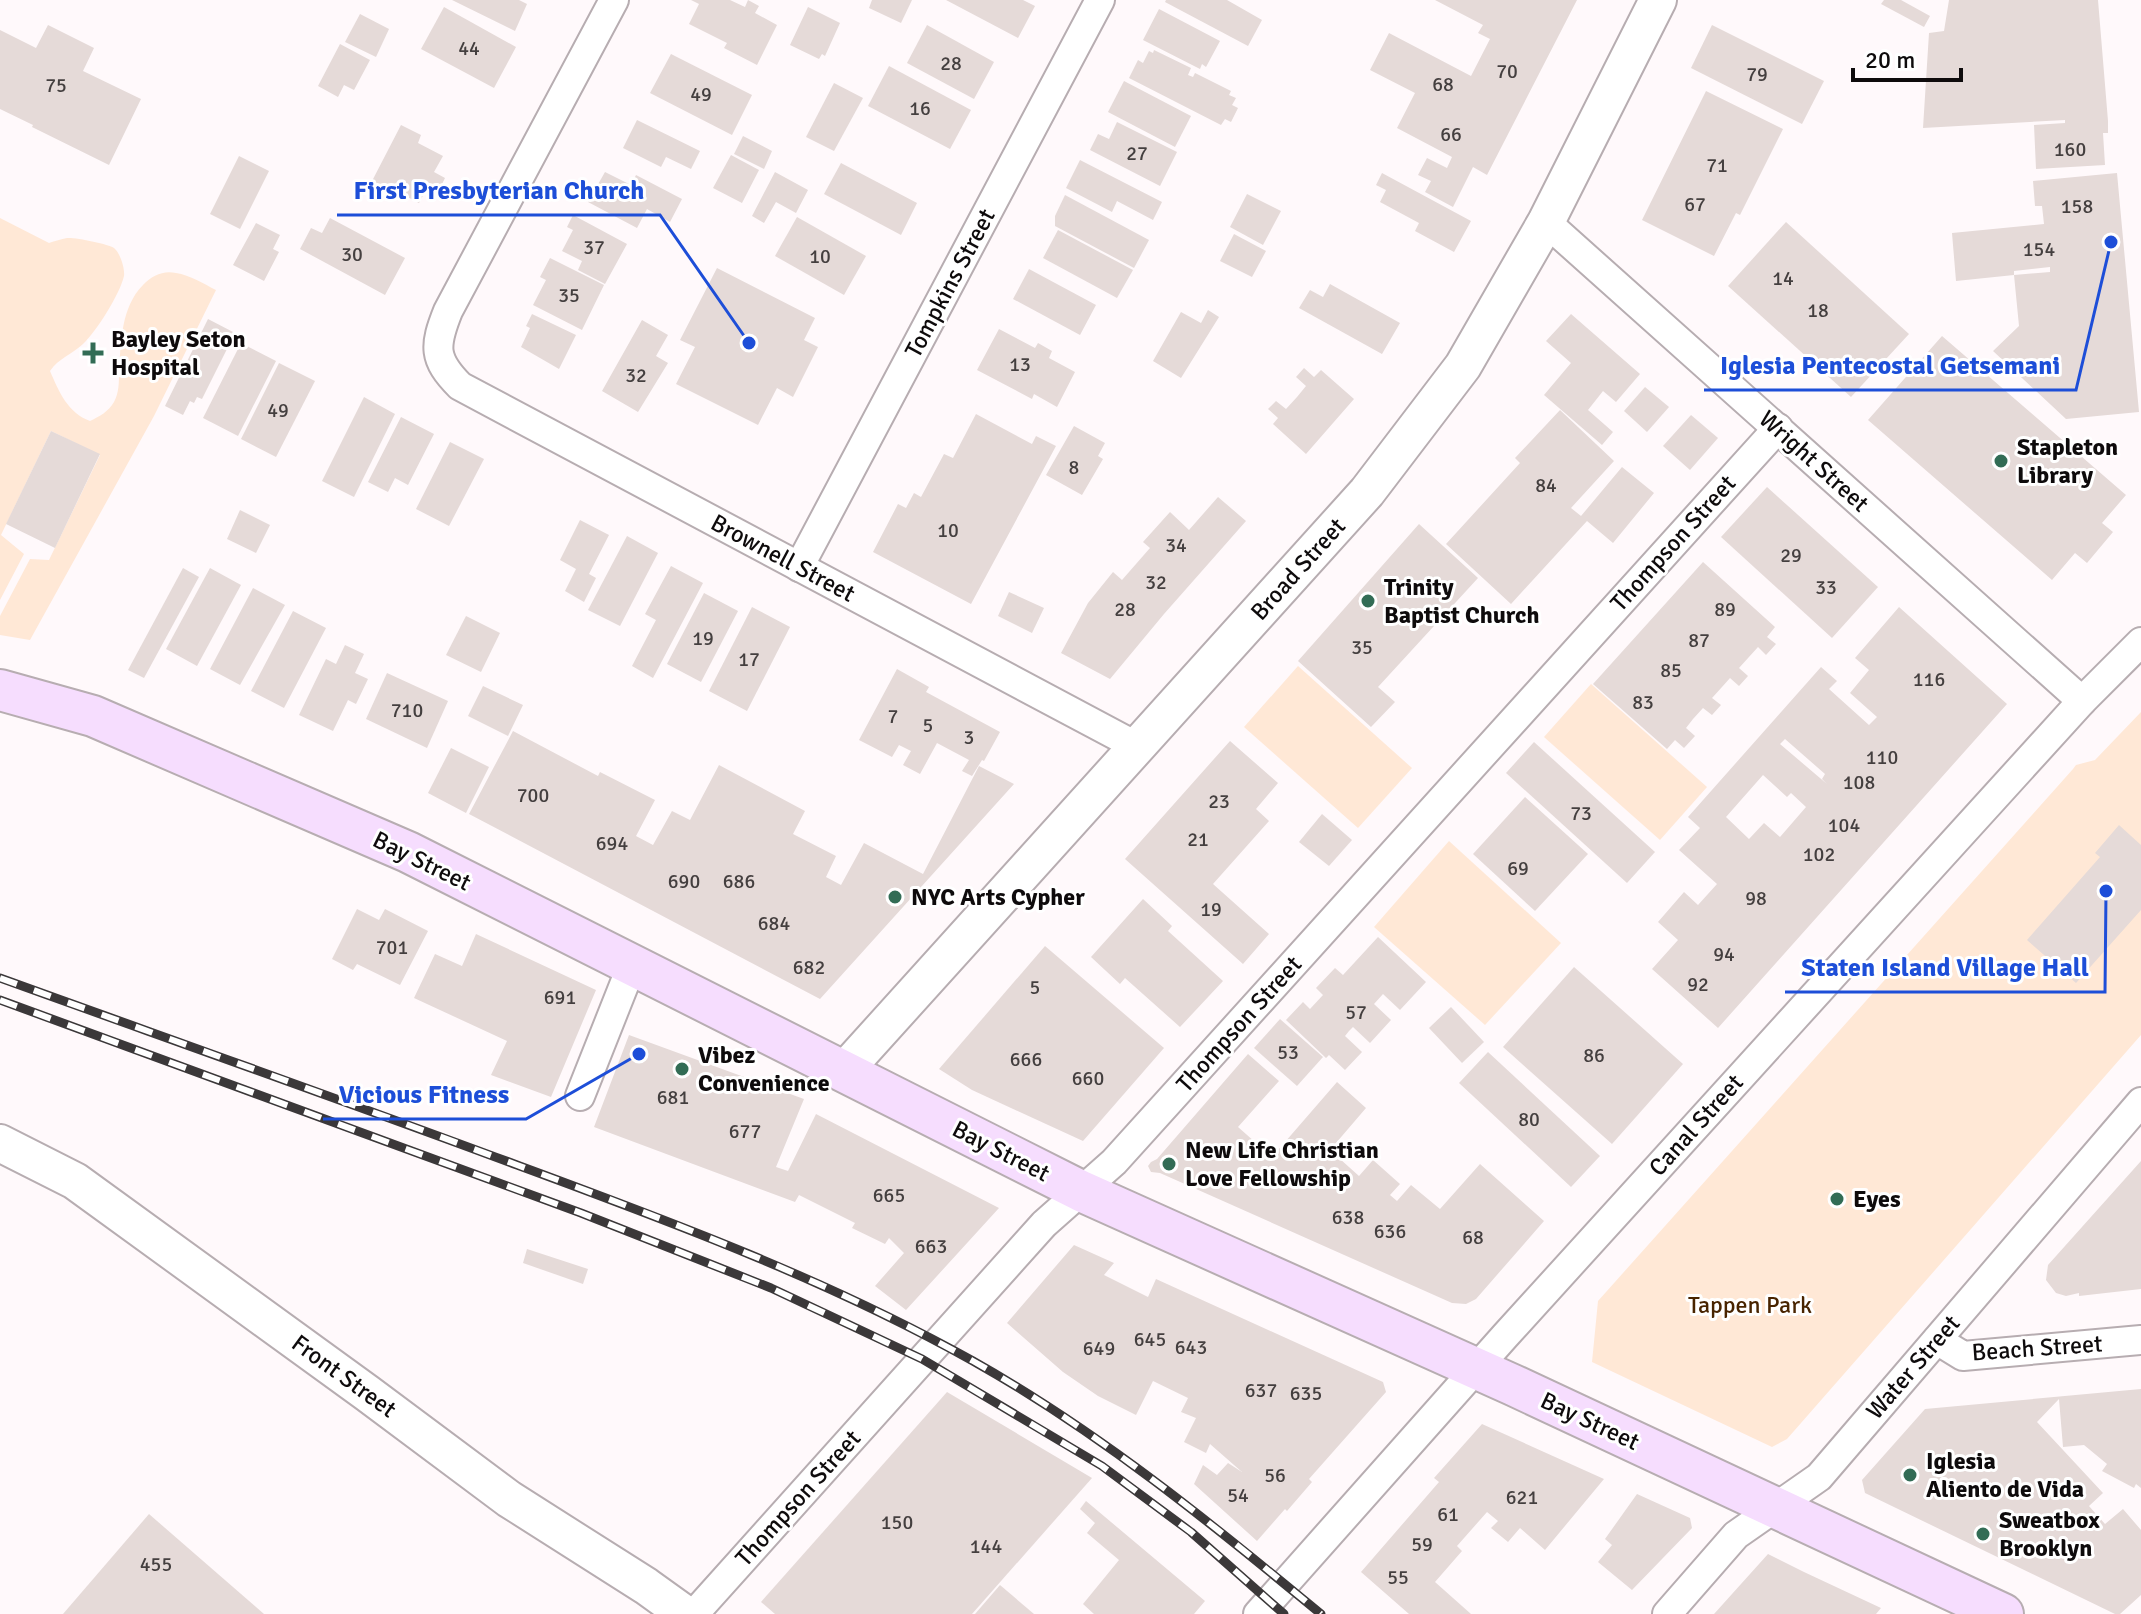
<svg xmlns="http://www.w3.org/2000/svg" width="2141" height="1614" font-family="Signika,sans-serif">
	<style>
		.green { fill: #ffe8d6 }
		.building { fill: #e5dad8; fill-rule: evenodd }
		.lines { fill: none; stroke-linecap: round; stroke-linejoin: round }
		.minor-casing { stroke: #b7adb1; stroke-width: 32 }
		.tertiary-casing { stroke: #b7adb1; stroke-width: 40 }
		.secondary-casing { stroke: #b7adb1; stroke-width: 44 }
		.minor { stroke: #fff; stroke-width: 28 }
		.tertiary { stroke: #fff; stroke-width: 36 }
		.secondary { stroke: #f6ddfe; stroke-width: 40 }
		.rail-casing { stroke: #3b3839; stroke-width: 9 }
		.rail { stroke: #fff; stroke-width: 6; stroke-dasharray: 18; stroke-linecap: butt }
		.poi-dot { fill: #326c55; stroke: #fff; stroke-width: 3 }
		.labels { text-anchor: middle; stroke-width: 6; stroke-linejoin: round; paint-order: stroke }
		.number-label { font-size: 20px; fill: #443f3f }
		.street-label { font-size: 24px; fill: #0e0b0c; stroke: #fff }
		.poi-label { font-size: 24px; font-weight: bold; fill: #0e0b0c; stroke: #fff; text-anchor: start }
		.park-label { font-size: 24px; fill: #482400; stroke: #fff }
		.leader { fill: none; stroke: #1d4ed8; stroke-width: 3 }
		.callout-dot { fill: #1d4ed8; stroke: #fff; stroke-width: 3 }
		.callout-label { font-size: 26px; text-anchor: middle; font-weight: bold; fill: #1d4ed8; stroke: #fff; stroke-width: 6; stroke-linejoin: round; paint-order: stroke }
	</style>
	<rect width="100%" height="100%" fill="#fff9fb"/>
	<g class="green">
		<path d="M0 218 49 243C55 241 61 239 67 238 74 237 109 244 114 248 120 253 125 268 124 276 120 294 96 332 83 344 71 355 59 358 50 371 59 392 68 413 90 421 100 416 108 412 114 402 119 393 119 382 119 372 121 342 121 307 143 285 152 275 164 270 176 273 190 275 204 284 216 290L154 416 30 640 0 635V616L30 559 49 560 100 455 51 431 1 535 24 554 0 600Z"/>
		<path d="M1298 666 1412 768 1358 828 1244 727Z"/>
		<path d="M1591 684 1707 787 1660 840 1544 737Z"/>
		<path d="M2141 712V1035L1787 1439 1772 1447 1592 1362 1598 1301 2073 769 2076 765 2095 760Z"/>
		<path d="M1449 841 1561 943 1485 1025 1374 927Z"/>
	</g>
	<g class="building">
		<path d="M452 0H519L527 4 515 31Z"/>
		<path d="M691 0H730L745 7 748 0 759 6 755 13 777 25 757 65 724 48 727 43 689 24 699 4Z"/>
		<path d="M872 0H912L901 23 869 8Z"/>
		<path d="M946 0H1023L1035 6 1018 38Z"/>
		<path d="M1166 0H1227L1262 20 1248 46 1165 2Z"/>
		<path d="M1435 0H1577L1487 175 1473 167 1453 207 1425 192 1431 181 1418 175 1427 158 1447 168 1452 157 1397 128 1415 93 1370 70 1389 33 1471 76 1490 39 1478 33 1483 25Z"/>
		<path d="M1884 0H1901L1930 16 1924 27 1881 4Z"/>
		<path d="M1949 0H2098L2108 121V133H2103L2105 165 2036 169 2034 125 2065 123V120L1923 128 1929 33 1944 31Z"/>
		<path d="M444 7 516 47 494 88 421 49Z"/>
		<path d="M808 7 840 23 825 56 822 54 819 59 790 45Z"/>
		<path d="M1159 9 1220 41 1206 67 1202 64 1200 69 1143 40Z"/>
		<path d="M360 14 389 29 376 57 345 42Z"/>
		<path d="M48 25 94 48 83 71 141 99 109 165 32 127 33 125 0 109V30L36 48Z"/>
		<path d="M927 25 994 62 974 99 907 63Z"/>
		<path d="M1712 25 1824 81 1802 124 1691 68Z"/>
		<path d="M340 44 370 60 354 90 344 85 338 97 318 86Z"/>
		<path d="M1154 50 1191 68 1188 75 1193 77 1195 73 1231 91 1229 95 1236 98 1232 105 1238 108 1231 122 1225 119 1221 125 1129 78 1138 60 1143 63 1149 51 1153 53Z"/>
		<path d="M671 54 752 95 732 135 650 93Z"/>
		<path d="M889 66 971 110 950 149 868 106Z"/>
		<path d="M1124 81 1191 116 1175 147 1108 112Z"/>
		<path d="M834 83 863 98 834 151 806 137Z"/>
		<path d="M1706 91 1783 129 1740 215 1736 213 1714 256 1642 220Z"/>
		<path d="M637 120 700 151 691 169 666 157 661 167 623 148Z"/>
		<path d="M1117 122 1177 152 1160 186 1090 150 1098 134 1109 139Z"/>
		<path d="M401 125 421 135 418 143 443 156 434 172 445 178 438 192 428 186 419 203 392 189 391 193 371 183Z"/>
		<path d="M743 136 772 151 764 169 734 154Z"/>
		<path d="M731 155 759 170 742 203 713 188Z"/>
		<path d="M239 156 269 171 240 229 210 214Z"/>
		<path d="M1080 160 1162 202 1153 220 1117 201 1112 212 1066 188Z"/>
		<path d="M841 163 917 203 901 235 824 194Z"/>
		<path d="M605 172 631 185 636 175 682 199 670 222 647 209 637 228 588 202Z"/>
		<path d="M775 172 808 190 796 213 776 202 764 223 752 216Z"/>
		<path d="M1382 173 1471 221 1454 252 1415 231 1419 223 1380 202 1386 190 1376 185Z"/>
		<path d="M2117 173 2139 412 2066 419 1993 351 2019 326 2014 275 2050 272V267L2014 271V275L1956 281 1952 233 2044 224 2042 206H2035L2033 181Z"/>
		<path d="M1247 194 1281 211 1263 245 1230 227Z"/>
		<path d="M1065 195 1149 240 1134 268 1055 226V216Z"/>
		<path d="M573 215 627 244 605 284 578 270 582 261 562 251 573 230 567 227Z"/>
		<path d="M797 217 866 256 844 295 775 256Z"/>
		<path d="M330 218 405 258 385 295 300 249 311 228 322 233Z"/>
		<path d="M1786 222 1909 334 1851 397 1728 286Z"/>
		<path d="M256 223 280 235 273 249 279 252 264 281 233 265Z"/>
		<path d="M1058 230 1133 270 1117 298 1043 258Z"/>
		<path d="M1234 234 1266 251 1252 277 1220 261Z"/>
		<path d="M550 258 604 285 582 330 533 305 546 280 540 277Z"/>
		<path d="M717 268 815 318 804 340 818 347 793 397 777 388 758 425 676 384 695 347 680 340Z"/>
		<path d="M1029 269 1096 305 1080 335 1013 299Z"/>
		<path d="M1330 284 1400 323 1382 354 1299 308 1310 290 1323 297Z"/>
		<path d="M1208 310 1219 317 1181 378 1153 361 1181 312 1201 323Z"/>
		<path d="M532 314 576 335 559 369 521 347 530 328 526 326Z"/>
		<path d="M1571 314 1640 374 1616 402 1603 391 1588 410 1613 432 1602 445 1544 395 1571 363 1546 341Z"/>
		<path d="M208 319 235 333 202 399 197 397 194 403 190 401 183 415 165 406Z"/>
		<path d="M642 320 668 335 656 356 668 363 638 412 602 391Z"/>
		<path d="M999 329 1035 348 1038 343 1052 351 1049 358 1075 372 1057 407 1034 394 1032 399 977 370Z"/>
		<path d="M1942 336 2126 495 2102 523 2113 532 2087 563 2075 553 2052 580 1868 420Z"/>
		<path d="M241 343 276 361 238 436 203 418Z"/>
		<path d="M279 363 315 381 276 457 241 439Z"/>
		<path d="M1304 368 1314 377 1321 370 1354 399 1306 454 1273 424 1278 418 1268 409 1276 401 1286 409 1297 397 1306 386 1296 377Z"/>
		<path d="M1645 387 1669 407 1647 432 1624 411Z"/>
		<path d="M364 397 395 414 354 497 322 481Z"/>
		<path d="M1560 410 1614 461 1571 508 1581 516 1622 467 1654 493 1613 543 1587 521 1511 604 1446 544 1520 463 1515 458Z"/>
		<path d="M976 414 1032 444 1036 436 1056 446 971 604 873 552 898 504 906 508 914 493 921 497 944 454 953 458Z"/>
		<path d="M1691 415 1718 438 1690 470 1663 446Z"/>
		<path d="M401 417 434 434 408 485 395 478 388 492 368 482Z"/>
		<path d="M1074 426 1105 443 1098 456 1103 459 1082 495 1046 475Z"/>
		<path d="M51 431 100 454 55 548 6 524Z"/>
		<path d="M450 442 484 459 449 526 416 509Z"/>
		<path d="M1767 487 1878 587 1832 638 1721 537Z"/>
		<path d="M1218 497 1246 521 1164 614 1110 679 1061 653 1088 603 1113 572 1122 580 1150 548 1143 542 1170 512 1189 530Z"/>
		<path d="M240 510 270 525 256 553 227 539Z"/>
		<path d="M580 520 609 535 589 574 596 578 584 602 565 591 576 569 560 560Z"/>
		<path d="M1419 524 1478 578 1378 687 1395 702 1371 727 1298 661Z"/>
		<path d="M627 536 658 553 620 626 588 610Z"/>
		<path d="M1703 562 1775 627 1767 637 1776 644 1766 655 1758 647 1739 668 1748 676 1739 686 1730 678 1722 687 1712 698 1721 705 1712 715 1703 708 1693 719 1686 728 1695 736 1684 748 1675 740 1667 749 1593 684Z"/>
		<path d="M671 566 703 583 653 678 632 666 656 620 645 614Z"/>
		<path d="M183 568 199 577 144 678 128 670Z"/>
		<path d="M210 568 241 585 197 666 166 649Z"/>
		<path d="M253 588 285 605 240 685 210 669Z"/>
		<path d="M1009 592 1044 608 1032 633 998 616Z"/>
		<path d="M704 593 738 611 701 682 667 664Z"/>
		<path d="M752 607 790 627 747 711 709 691Z"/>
		<path d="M1899 607 2007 704 1718 1028 1652 969 1678 940 1658 922 1684 892 1698 905 1717 884 1679 850 1700 828 1688 817 1821 667 1837 681 1829 689 1869 725 1877 717 1850 693 1869 670 1855 658ZM1785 739 1825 774 1822 779 1827 784 1780 744ZM1763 775 1787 797 1791 793 1806 807 1780 837 1764 823 1749 839 1726 817Z"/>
		<path d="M293 611 326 628 284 708 251 691Z"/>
		<path d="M466 616 500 633 481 672 446 655Z"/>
		<path d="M345 645 364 654 355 673 368 679 356 704 348 700 333 731 299 715 326 659 336 664Z"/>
		<path d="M897 669 929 687 926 692 1000 732 984 761 982 760 972 776 962 771 969 760 937 743 920 774 903 765 911 751 899 745 892 757 859 740Z"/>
		<path d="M387 673 448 701 427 748 366 719Z"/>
		<path d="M483 686 523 705 508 736 468 716Z"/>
		<path d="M513 731 598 776 600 772 655 800 636 836 653 845 672 811 690 820 719 765 805 811 793 834 836 856 826 877 841 885 864 843 923 874 979 766 1014 784 820 999 469 814Z"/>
		<path d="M1230 741 1278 783 1256 809 1269 821 1213 884 1269 934 1243 964 1125 859Z"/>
		<path d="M1534 742 1655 852 1627 883 1506 773Z"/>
		<path d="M451 748 489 767 466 813 428 793Z"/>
		<path d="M1525 797 1588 854 1535 911 1473 854Z"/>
		<path d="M1322 814 1352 840 1329 866 1299 842Z"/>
		<path d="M2119 825 2141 845V910L2076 983 2027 940 2100 857 2095 853Z"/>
		<path d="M1143 899 1172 926 1168 931 1223 981 1180 1027 1125 978 1120 984 1091 957Z"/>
		<path d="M357 909 379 920 385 909 428 931 400 985 357 964 353 970 332 959Z"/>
		<path d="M476 934 596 990 551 1097 491 1075 507 1041 414 998 435 954 462 966Z"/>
		<path d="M1378 937 1426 982 1400 1010 1383 994 1374 1004 1391 1020 1370 1043 1353 1027 1349 1031 1345 1036 1362 1052 1345 1070 1329 1055 1326 1058 1286 1020 1303 1002 1310 1009 1323 995 1316 988 1335 968 1343 975Z"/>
		<path d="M1045 946 1164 1048 1083 1141 972 1090 939 1069Z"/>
		<path d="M1574 967 1683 1064 1612 1144 1503 1047Z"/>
		<path d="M1451 1007 1484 1042 1462 1063 1429 1028Z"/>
		<path d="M1280 1019 1323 1057 1297 1086 1254 1048Z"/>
		<path d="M629 1035 804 1099 776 1167 788 1171 816 1114 999 1208 906 1310 875 1286 904 1253 889 1238 885 1244 852 1228 855 1223 799 1195 795 1202 594 1127Z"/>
		<path d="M1488 1052 1600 1156 1571 1187 1459 1083Z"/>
		<path d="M1248 1054 1279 1081 1238 1127 1272 1157 1337 1082 1366 1108 1330 1150 1359 1176 1373 1160 1400 1184 1390 1195 1397 1201 1411 1185 1440 1209 1480 1164 1544 1221 1476 1299 1466 1304 1452 1303 1160 1173 1151 1172 1148 1166 1151 1162 1157 1159Z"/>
		<path d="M2141 1161V1289L2079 1296V1293L2066 1296 2056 1293 2046 1280 2048 1265Z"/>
		<path d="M1074 1245 1114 1263 1104 1275 1148 1297 1156 1279 1383 1382 1386 1392 1309 1479 1312 1482 1287 1511 1285 1509 1257 1541 1194 1484 1203 1465 1217 1475 1228 1463 1242 1472 1210 1444 1206 1453 1184 1442 1196 1418 1181 1412 1188 1398 1153 1381 1136 1415 1098 1396 1063 1372 1007 1323Z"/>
		<path d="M527 1249 588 1269 583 1284 523 1263Z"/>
		<path d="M2141 1389V1488L2136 1484 2134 1488 2102 1471 2107 1464 2084 1445 2063 1447 2059 1399 2037 1422 2103 1493 2089 1506 2105 1524 2123 1509 2141 1530V1595L2120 1614H2115L1865 1493 1862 1480 1925 1409Z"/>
		<path d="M947 1392 1092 1478 972 1614H775L761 1602Z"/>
		<path d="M1482 1424 1604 1479 1545 1550 1520 1528 1508 1542 1491 1528 1498 1521 1487 1512 1457 1546 1462 1551 1435 1582 1471 1614H1409L1361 1572 1439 1482 1434 1478Z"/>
		<path d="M1637 1494 1690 1518 1692 1528 1632 1590 1598 1562 1612 1545 1605 1539Z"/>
		<path d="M1086 1501 1205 1601 1194 1614H1094L1083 1604 1119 1560 1087 1533 1095 1523 1080 1509Z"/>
		<path d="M149 1514 264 1614H63Z"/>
		<path d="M1768 1554 1804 1572 1881 1608 1876 1614H1714Z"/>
		<path d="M1000 1585 1034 1614H975Z"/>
	</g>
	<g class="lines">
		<defs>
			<g id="minor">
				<path d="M614 0 448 311C434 346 433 359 460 386L1138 747"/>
				<path d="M1546 222 2082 701"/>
				<path d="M799 567 1100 0"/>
				<path d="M580 1096 632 965"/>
				<path d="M1937 1340 1963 1356 2141 1340"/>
				<path d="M694 1614 1044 1224 1114 1162 1778 428"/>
				<path d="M1258 1614 1505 1336 2082 701 2141 642"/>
				<path d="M1667 1614 1736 1535 1819 1477 2141 1102"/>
			</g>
			<g id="tertiary">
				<path d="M844 1071 1367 492 1463 366 1546 222 1658 0"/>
				<path d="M0 1143 75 1181 367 1393 509 1499 646 1586 685 1614"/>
			</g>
			<path id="secondary" d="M0 690 93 716 408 852 1081 1191 1513 1385 2003 1614"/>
		</defs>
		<use href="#minor" class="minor-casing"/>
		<use href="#tertiary" class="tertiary-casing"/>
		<use href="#secondary" class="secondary-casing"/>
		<use href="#minor" class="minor"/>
		<use href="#tertiary" class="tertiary"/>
		<use href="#secondary" class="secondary"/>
		<defs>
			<g id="rail">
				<path d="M0 978C172 1040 345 1101 517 1165 672 1222 828 1280 973 1361 1099 1432 1210 1522 1321 1614"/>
				<path d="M0 1000 581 1213 771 1288 922 1359 1102 1466 1191 1532 1284 1614"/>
			</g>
		</defs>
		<use href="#rail" class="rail-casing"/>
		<use href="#rail" class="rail"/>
	</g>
	<g class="poi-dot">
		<path d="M89 341h8v8h8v8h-8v8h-8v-8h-8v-8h8z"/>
		<circle cx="2001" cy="461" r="8"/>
		<circle cx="1368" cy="601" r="8"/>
		<circle cx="895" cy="897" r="8"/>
		<circle cx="682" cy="1069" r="8"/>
		<circle cx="1169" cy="1164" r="8"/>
		<circle cx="1837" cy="1199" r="8"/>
		<circle cx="1910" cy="1475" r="8"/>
		<circle cx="1983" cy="1534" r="8"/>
	</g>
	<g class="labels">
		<g class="number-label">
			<text x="469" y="55">44</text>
			<text x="951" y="70">28</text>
			<text x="1507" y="78">70</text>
			<text x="1757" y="81">79</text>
			<text x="1443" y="91">68</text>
			<text x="56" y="92">75</text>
			<text x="701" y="101">49</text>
			<text x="920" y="115">16</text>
			<text x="1451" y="141">66</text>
			<text x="2070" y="156">160</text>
			<text x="1137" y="160">27</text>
			<text x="1717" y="172">71</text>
			<text x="1695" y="211">67</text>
			<text x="2077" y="213">158</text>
			<text x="594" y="254">37</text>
			<text x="2039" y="256">154</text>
			<text x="352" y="261">30</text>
			<text x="820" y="263">10</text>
			<text x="1783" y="285">14</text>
			<text x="569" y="302">35</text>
			<text x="1818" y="317">18</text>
			<text x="1020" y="371">13</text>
			<text x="636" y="382">32</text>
			<text x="278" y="417">49</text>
			<text x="1074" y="474">8</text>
			<text x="1546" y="492">84</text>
			<text x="948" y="537">10</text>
			<text x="1176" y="552">34</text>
			<text x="1791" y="562">29</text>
			<text x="1156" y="589">32</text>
			<text x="1826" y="594">33</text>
			<text x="1125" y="616">28</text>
			<text x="1725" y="616">89</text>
			<text x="703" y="645">19</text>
			<text x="1699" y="647">87</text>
			<text x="1362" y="654">35</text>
			<text x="749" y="666">17</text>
			<text x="1671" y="677">85</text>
			<text x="1929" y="686">116</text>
			<text x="1643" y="709">83</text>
			<text x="407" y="717">710</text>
			<text x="893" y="723">7</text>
			<text x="928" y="732">5</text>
			<text x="969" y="744">3</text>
			<text x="1882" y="764">110</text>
			<text x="1859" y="789">108</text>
			<text x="533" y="802">700</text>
			<text x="1219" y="808">23</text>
			<text x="1581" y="820">73</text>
			<text x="1844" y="832">104</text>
			<text x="1198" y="846">21</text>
			<text x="612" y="850">694</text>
			<text x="1819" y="861">102</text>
			<text x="1518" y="875">69</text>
			<text x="684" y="888">690</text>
			<text x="739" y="888">686</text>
			<text x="1756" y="905">98</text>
			<text x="1211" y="916">19</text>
			<text x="774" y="930">684</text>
			<text x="392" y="954">701</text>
			<text x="1724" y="961">94</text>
			<text x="809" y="974">682</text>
			<text x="1698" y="991">92</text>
			<text x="1035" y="994">5</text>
			<text x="560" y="1004">691</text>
			<text x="1356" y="1019">57</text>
			<text x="1288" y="1059">53</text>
			<text x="1594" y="1062">86</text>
			<text x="1026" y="1066">666</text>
			<text x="1088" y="1085">660</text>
			<text x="673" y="1104">681</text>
			<text x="1529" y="1126">80</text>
			<text x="745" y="1138">677</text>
			<text x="889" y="1202">665</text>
			<text x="1348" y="1224">638</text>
			<text x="1390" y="1238">636</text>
			<text x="1473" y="1244">68</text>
			<text x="931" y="1253">663</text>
			<text x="1150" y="1346">645</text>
			<text x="1191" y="1354">643</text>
			<text x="1099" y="1355">649</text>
			<text x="1261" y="1397">637</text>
			<text x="1306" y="1400">635</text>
			<text x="1275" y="1482">56</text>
			<text x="1238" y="1502">54</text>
			<text x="1522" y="1504">621</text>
			<text x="1448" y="1521">61</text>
			<text x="897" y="1529">150</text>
			<text x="1422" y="1551">59</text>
			<text x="986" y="1553">144</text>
			<text x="156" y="1571">455</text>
			<text x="1398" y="1584">55</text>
		</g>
		<g class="street-label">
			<text transform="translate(950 283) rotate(-62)" y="8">Tompkins Street</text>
			<text transform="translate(1814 461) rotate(42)" y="8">Wright Street</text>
			<text transform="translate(1673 543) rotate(-48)" y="8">Thompson Street</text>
			<text transform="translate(783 558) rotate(28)" y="8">Brownell Street</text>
			<text transform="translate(1298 569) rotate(-48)" y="8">Broad Street</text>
			<text transform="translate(422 861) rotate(26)" y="8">Bay Street</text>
			<text transform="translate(1239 1024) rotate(-48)" y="8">Thompson Street</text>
			<text transform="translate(1696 1125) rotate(-48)" y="8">Canal Street</text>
			<text transform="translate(1001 1151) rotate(27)" y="8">Bay Street</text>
			<text transform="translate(2037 1348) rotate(-4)" y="8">Beach Street</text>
			<text transform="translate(1913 1367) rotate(-49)" y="8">Water Street</text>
			<text transform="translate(344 1376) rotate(36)" y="8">Front Street</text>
			<text transform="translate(1590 1421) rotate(25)" y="8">Bay Street</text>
			<text transform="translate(798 1498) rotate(-48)" y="8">Thompson Street</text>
		</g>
		<g class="poi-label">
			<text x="111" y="347">Bayley Seton<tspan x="111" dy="28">Hospital</tspan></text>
			<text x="2017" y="455">Stapleton<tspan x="2017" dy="28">Library</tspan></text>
			<text x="1384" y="595">Trinity<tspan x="1384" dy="28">Baptist Church</tspan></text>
			<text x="911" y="905">NYC Arts Cypher</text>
			<text x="698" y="1063">Vibez<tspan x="698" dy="28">Convenience</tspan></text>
			<text x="1185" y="1158">New Life Christian<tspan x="1185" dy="28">Love Fellowship</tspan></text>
			<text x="1853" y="1207">Eyes</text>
			<text x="1926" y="1469">Iglesia<tspan x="1926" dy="28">Aliento de Vida</tspan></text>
			<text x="1999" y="1528">Sweatbox<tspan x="1999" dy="28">Brooklyn</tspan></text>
		</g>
		<g class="park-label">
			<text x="1750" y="1313">Tappen Park</text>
		</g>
	</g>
	<path class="leader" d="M749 343L660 215H337M2111 242L2076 390H1704M2106 891L2105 992H1785M639 1054L526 1119H323"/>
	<g class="callout-dot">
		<circle cx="749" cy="343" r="8"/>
		<circle cx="2111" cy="242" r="8"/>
		<circle cx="2106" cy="891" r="8"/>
		<circle cx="639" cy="1054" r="8"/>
	</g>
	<g class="callout-label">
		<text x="499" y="199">First Presbyterian Church</text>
		<text x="1890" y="374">Iglesia Pentecostal Getsemani</text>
		<text x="1945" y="976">Staten Island Village Hall</text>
		<text x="424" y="1103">Vicious Fitness</text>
	</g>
	<path d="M1853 68v12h108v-12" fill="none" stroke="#0e0b0c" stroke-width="4"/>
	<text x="1865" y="68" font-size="24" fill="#0e0b0c" stroke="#ffffff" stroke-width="6" paint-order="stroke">20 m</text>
</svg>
